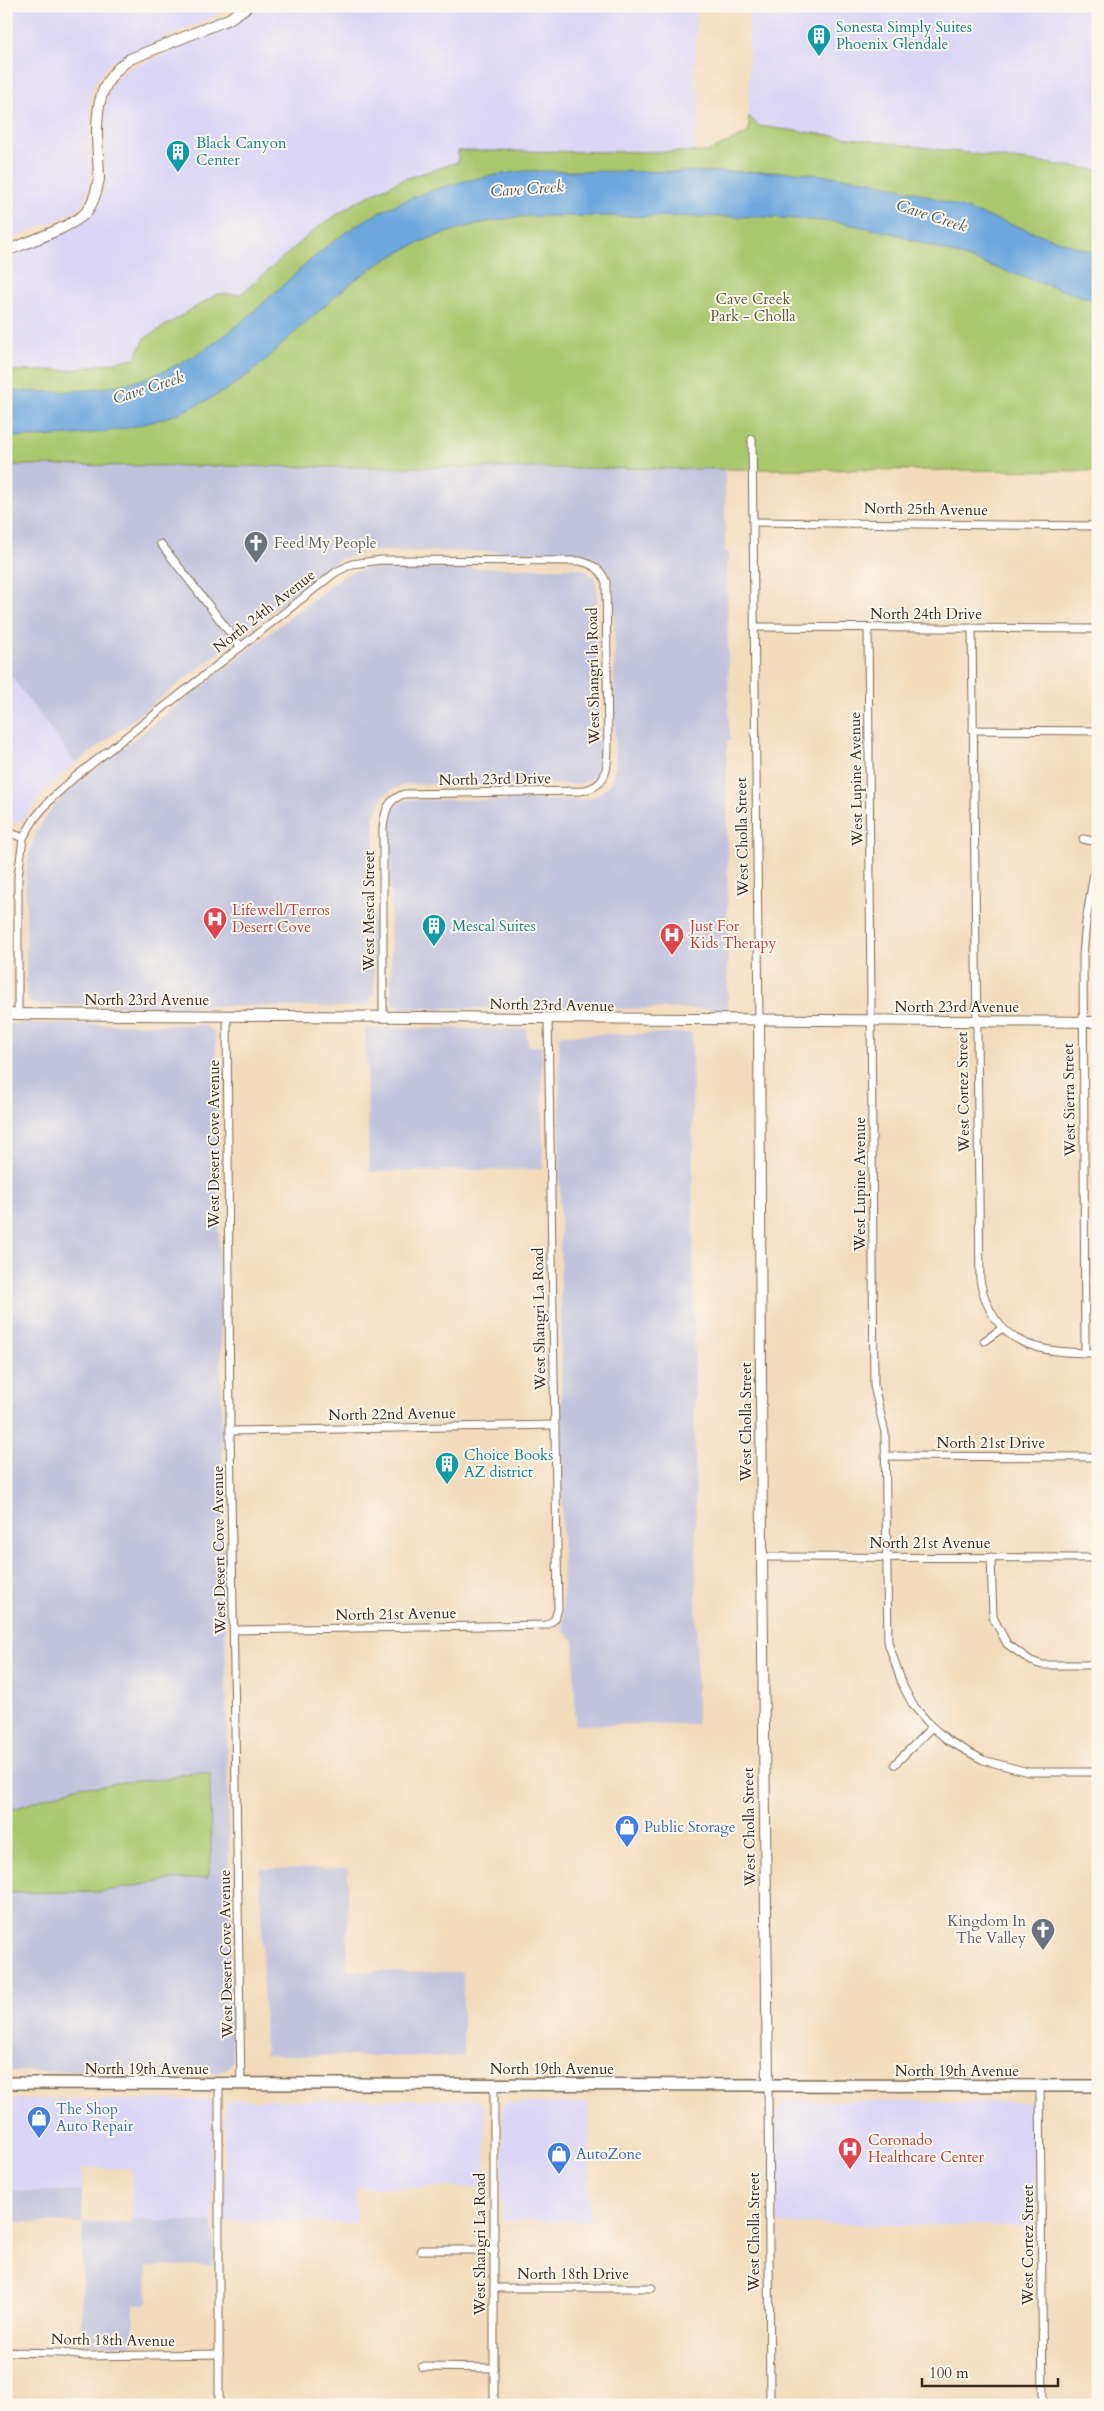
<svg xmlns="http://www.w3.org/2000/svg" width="1104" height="2411" font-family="Cardo,serif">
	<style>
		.built { fill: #dbd6f7 }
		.industrial { fill: #c1c2dd }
		.green { fill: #aac76e; stroke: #727846 }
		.water { fill: #6da7dd; stroke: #54687e }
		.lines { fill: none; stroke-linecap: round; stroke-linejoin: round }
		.street-casing { stroke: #7b6855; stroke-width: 9 }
		.secondary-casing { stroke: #7b6855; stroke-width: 12 }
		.primary-casing { stroke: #7b6855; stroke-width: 14 }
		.street { stroke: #fff; stroke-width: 7 }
		.secondary { stroke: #fff; stroke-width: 10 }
		.primary { stroke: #fff; stroke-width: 11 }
		.labels { text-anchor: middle; stroke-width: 4; stroke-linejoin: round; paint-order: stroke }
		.culture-label { font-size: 15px; fill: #0d838f; stroke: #fbf7ec; text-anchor: start }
		.park-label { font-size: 15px; fill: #5c5936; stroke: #fbf7ec }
		.street-label { font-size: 15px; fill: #3b2a1e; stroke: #fbf7ec }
		.worship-label { font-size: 15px; fill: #5b616d; stroke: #fbf7ec; text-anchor: start }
		.health-label { font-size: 15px; fill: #be3a42; stroke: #fbf7ec; text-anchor: start }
		.shop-label { font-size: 15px; fill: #366cbe; stroke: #fbf7ec; text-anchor: start }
		.water-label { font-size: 16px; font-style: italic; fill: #4c5661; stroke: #fbf7ec }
	</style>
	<rect width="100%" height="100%" fill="#fbf7ec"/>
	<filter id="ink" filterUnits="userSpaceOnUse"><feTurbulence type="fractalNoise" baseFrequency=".02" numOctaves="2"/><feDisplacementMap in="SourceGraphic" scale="10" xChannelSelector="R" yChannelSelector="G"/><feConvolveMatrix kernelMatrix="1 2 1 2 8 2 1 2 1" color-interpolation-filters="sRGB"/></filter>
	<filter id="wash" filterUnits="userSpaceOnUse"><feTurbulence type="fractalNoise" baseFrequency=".0096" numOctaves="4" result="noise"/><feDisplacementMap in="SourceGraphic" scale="20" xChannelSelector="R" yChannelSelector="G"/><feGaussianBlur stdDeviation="1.12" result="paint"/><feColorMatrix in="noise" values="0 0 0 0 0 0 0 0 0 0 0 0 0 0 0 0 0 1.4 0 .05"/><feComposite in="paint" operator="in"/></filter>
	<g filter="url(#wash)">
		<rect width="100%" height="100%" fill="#f3dbbb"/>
		<g class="built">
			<path d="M6 6H234L225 12 123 56 109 64 93 85 90 96 91 178 85 200 78 209 69 215 6 241Z"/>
			<path d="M256 6H697L695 88H699V130L695 131V152L459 151V162L372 193 327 221 241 294H217L145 338 135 358 73 370 6 371V258L66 232 81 224 95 211 103 194 105 176V104L110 87 119 75 130 68 233 25Z"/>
			<path d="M749 6H1098V170L759 126 749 116Z"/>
			<path d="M6 465H9V673L76 764 50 785 24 819 16 823 6 822Z"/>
			<path d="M6 839 12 845 13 850 9 876V994L6 1000Z"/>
			<path d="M6 2099 205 2100 210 2102 212 2106 213 2222 132 2220 131 2168H82V2191H6Z"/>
			<path d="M233 2100H480L485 2108V2187L356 2188V2223L224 2222 225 2105Z"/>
			<path d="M789 2101 1027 2102 1032 2104 1034 2108V2226L777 2224V2111L784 2103Z"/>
			<path d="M503 2103H589L590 2221H502Z"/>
		</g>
		<g class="industrial">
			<path d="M9 465 725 469V552L729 553 727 564 729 725 731 741H727L728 1009 402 1008 393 1003 391 996 390 820 393 811 399 804 407 800H582L595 796 604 790 611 781 615 768 614 589 610 574 600 562 590 555 578 552 370 551 340 559 76 764 9 673Z"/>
			<path d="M371 568H577L587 571 594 577 597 586 599 765 596 775 589 781 580 784H408L391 790 383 797 374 818V993L369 1005 362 1007 37 1005 30 1002 26 995V874L30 850 37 832 49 812 64 794 334 583 348 573Z"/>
			<path d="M6 1024 204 1025 214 1032 216 1038 232 2061 229 2067 219 2072 6 2071Z"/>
			<path d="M366 1028 526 1029 528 1046H542L543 1169 369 1172Z"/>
			<path d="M692 1033 697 1724 575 1725 574 1641 563 1630 559 1035Z"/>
			<path d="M348 1868 347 1971 463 1972V2057L265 2055 260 1869Z"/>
			<path d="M6 2191H82V2222L132 2223V2220L213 2222 214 2266H147L148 2304H134V2345L82 2344V2223L6 2222Z"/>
		</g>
		<g class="green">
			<path d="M749 116 759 126 1098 170V471L6 465V371L73 370 135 358 145 338 217 294H241L318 227 356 202 401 180 458 162V151L708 152 749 132Z"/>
			<path d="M194 1772 210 1773 211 1862 208 1878 169 1880 100 1892 6 1893V1804L14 1809 82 1785 97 1787 122 1782 166 1779Z"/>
		</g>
		<path class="water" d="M526 171 796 172 872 181 922 194 1098 254V302L892 233 837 222 767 217 526 216C464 223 405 242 355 280 336 295 318 312 300 328 280 345 263 365 241 380 167 431 93 437 6 437V391C66 393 117 393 173 367 234 339 278 285 330 244 386 200 456 178 526 171Z"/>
	</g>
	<g filter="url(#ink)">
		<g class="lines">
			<defs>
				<g id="street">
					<path d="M752 439 759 1020"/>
					<path d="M753 522 1098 526"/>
					<path d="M161 544 241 647"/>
					<path d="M755 627 1098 629"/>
					<path d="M868 628 874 1386 885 1433 888 1642 903 1686 913 1705 932 1727 949 1741 983 1760 1028 1772H1098"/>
					<path d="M972 628 980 1280C993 1347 1039 1353 1098 1353"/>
					<path d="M973 730 1098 731"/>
					<path d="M6 831 23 838"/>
					<path d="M1083 839 1098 842"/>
					<path d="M18 1014V877L23 838 35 818 51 799 75 777 336 572 352 564 381 560 580 561C594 565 600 568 606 582L608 749C607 772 607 786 581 791L404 794C387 800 385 811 383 828V1018"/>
					<path d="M227 1015 230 1431 241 2084"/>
					<path d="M984 1341 1001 1329"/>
					<path d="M1085 1353 1083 955 1086 922 1098 848"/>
					<path d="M230 1431 554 1425"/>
					<path d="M885 1456 1098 1457"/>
					<path d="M762 1557 1098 1558"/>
					<path d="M991 1557 993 1617 1007 1644 1031 1661 1042 1665H1098"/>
					<path d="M235 1630 547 1625 555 1619 558 1609 548 1019"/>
					<path d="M895 1764 932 1727"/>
					<path d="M219 2084V2405"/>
					<path d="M494 2084V2405"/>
					<path d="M768 2086 770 2405"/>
					<path d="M1040 2086 1043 2405"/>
					<path d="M421 2250H495"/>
					<path d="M494 2288H652"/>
					<path d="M6 2352 63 2353 85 2356 219 2354"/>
					<path d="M422 2367 494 2368"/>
				</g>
				<g id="secondary">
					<path d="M6 251C25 243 76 226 87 211 94 202 97 190 99 179 98 134 87 87 130 59L229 19 248 6"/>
					<path d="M6 1014 1098 1022"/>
					<path d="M759 1020 762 1557 768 2086"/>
				</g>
				<path id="primary" d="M6 2083 1098 2086"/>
			</defs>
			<use href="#street" class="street-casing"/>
			<use href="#secondary" class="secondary-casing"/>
			<use href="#primary" class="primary-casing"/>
			<use href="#street" class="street"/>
			<use href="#secondary" class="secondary"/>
			<use href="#primary" class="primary"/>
		</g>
	</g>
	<defs>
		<symbol id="building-pin" viewBox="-11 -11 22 30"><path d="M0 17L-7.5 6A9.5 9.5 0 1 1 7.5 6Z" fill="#0f9aa8" stroke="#fbf7ec"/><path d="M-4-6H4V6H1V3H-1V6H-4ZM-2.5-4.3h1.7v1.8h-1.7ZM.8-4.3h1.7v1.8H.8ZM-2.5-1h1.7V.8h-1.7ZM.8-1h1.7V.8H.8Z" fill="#fff"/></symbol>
		<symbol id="church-pin" viewBox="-11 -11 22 30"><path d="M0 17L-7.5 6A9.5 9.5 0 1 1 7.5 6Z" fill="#6b7280" stroke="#fbf7ec"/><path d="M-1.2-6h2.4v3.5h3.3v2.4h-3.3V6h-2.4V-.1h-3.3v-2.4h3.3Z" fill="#fff"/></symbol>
		<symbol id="hospital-pin" viewBox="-11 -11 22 30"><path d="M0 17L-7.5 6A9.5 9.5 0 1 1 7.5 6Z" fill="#e0444e" stroke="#fbf7ec"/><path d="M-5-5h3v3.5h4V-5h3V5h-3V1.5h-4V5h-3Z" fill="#fff"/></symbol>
		<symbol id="shop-pin" viewBox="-11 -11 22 30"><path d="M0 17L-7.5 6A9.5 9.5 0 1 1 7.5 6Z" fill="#3f7fe0" stroke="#fbf7ec"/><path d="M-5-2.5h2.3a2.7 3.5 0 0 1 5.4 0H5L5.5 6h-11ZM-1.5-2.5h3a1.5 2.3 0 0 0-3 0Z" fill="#fff"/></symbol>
	</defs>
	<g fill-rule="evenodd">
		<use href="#building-pin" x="805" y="22" width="28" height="38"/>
		<use href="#building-pin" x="164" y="138" width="28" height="38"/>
		<use href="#church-pin" x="242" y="529" width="28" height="38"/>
		<use href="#hospital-pin" x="201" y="905" width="28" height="38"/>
		<use href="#building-pin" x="420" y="912" width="28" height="38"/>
		<use href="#hospital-pin" x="658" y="921" width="28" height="38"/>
		<use href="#building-pin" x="433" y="1450" width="28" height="38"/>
		<use href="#shop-pin" x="613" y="1813" width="28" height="38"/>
		<use href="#church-pin" x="1029" y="1916" width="28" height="38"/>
		<use href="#shop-pin" x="25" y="2104" width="28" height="38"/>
		<use href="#hospital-pin" x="836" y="2135" width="28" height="38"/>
		<use href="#shop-pin" x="545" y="2140" width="28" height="38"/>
	</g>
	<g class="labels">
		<g class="culture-label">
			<text x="836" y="32">Sonesta Simply Suites<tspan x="836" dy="17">Phoenix Glendale</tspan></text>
			<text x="196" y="148">Black Canyon<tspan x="196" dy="17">Center</tspan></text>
			<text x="452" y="931">Mescal Suites</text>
			<text x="464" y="1460">Choice Books<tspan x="464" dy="17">AZ district</tspan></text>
		</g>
		<g class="park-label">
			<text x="753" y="304">Cave Creek<tspan x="753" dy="17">Park - Cholla</tspan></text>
		</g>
		<g class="street-label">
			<text transform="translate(926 509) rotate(1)" y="5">North 25th Avenue</text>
			<text transform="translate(264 611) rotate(-38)" y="5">North 24th Avenue</text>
			<text x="926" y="619">North 24th Drive</text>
			<text transform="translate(593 676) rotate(-91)" y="5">West Shangri la Road</text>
			<text transform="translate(495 779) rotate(-1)" y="5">North 23rd Drive</text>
			<text transform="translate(856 779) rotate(-91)" y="5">West Lupine Avenue</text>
			<text transform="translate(742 837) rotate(-91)" y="5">West Cholla Street</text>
			<text transform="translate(369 911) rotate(-90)" y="5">West Mescal Street</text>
			<text x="147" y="1005">North 23rd Avenue</text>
			<text transform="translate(552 1005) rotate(1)" y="5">North 23rd Avenue</text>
			<text x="957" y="1012">North 23rd Avenue</text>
			<text transform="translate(963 1092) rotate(-91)" y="5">West Cortez Street</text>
			<text transform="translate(1069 1100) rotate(-91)" y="5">West Sierra Street</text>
			<text transform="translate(214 1144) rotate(-90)" y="5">West Desert Cove Avenue</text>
			<text transform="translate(860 1184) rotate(-90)" y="5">West Lupine Avenue</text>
			<text transform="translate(539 1319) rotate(-91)" y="5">West Shangri La Road</text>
			<text transform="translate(392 1414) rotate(-1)" y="5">North 22nd Avenue</text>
			<text transform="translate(746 1422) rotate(-90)" y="5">West Cholla Street</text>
			<text x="991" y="1448">North 21st Drive</text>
			<text x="930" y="1548">North 21st Avenue</text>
			<text transform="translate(219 1550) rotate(-91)" y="5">West Desert Cove Avenue</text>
			<text transform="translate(396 1614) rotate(-1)" y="5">North 21st Avenue</text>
			<text transform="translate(749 1827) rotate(-91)" y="5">West Cholla Street</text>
			<text transform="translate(226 1954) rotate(-91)" y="5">West Desert Cove Avenue</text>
			<text x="147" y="2074">North 19th Avenue</text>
			<text x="552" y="2074">North 19th Avenue</text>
			<text x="957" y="2076">North 19th Avenue</text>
			<text transform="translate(754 2232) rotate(-90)" y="5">West Cholla Street</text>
			<text transform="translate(480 2244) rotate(-90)" y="5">West Shangri La Road</text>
			<text transform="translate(1028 2245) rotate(-90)" y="5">West Cortez Street</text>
			<text x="573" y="2279">North 18th Drive</text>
			<text transform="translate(113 2340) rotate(1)" y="5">North 18th Avenue</text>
		</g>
		<g class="worship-label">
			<text x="274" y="548">Feed My People</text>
			<text x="1026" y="1926" text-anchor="end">Kingdom In<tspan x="1026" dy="17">The Valley</tspan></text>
		</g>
		<g class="health-label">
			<text x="232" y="915">Lifewell/Terros<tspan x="232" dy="17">Desert Cove</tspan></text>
			<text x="690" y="931">Just For<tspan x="690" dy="17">Kids Therapy</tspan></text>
			<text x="868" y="2145">Coronado<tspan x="868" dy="17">Healthcare Center</tspan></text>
		</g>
		<g class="shop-label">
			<text x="644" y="1832">Public Storage</text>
			<text x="56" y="2114">The Shop<tspan x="56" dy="17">Auto Repair</tspan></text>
			<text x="576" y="2159">AutoZone</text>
		</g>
		<g class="water-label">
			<text transform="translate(527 188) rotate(-4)" y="6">Cave Creek</text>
			<text transform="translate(932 215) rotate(18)" y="6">Cave Creek</text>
			<text transform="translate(148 387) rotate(-18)" y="6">Cave Creek</text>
		</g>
	</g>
	<rect width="1104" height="2411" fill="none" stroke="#fbf7ec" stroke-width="25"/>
	<path d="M922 2378v8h136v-8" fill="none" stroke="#3b2a1e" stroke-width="2.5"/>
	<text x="929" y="2378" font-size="15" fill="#3b2a1e" stroke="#fbf7ec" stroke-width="4" paint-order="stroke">100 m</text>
</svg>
